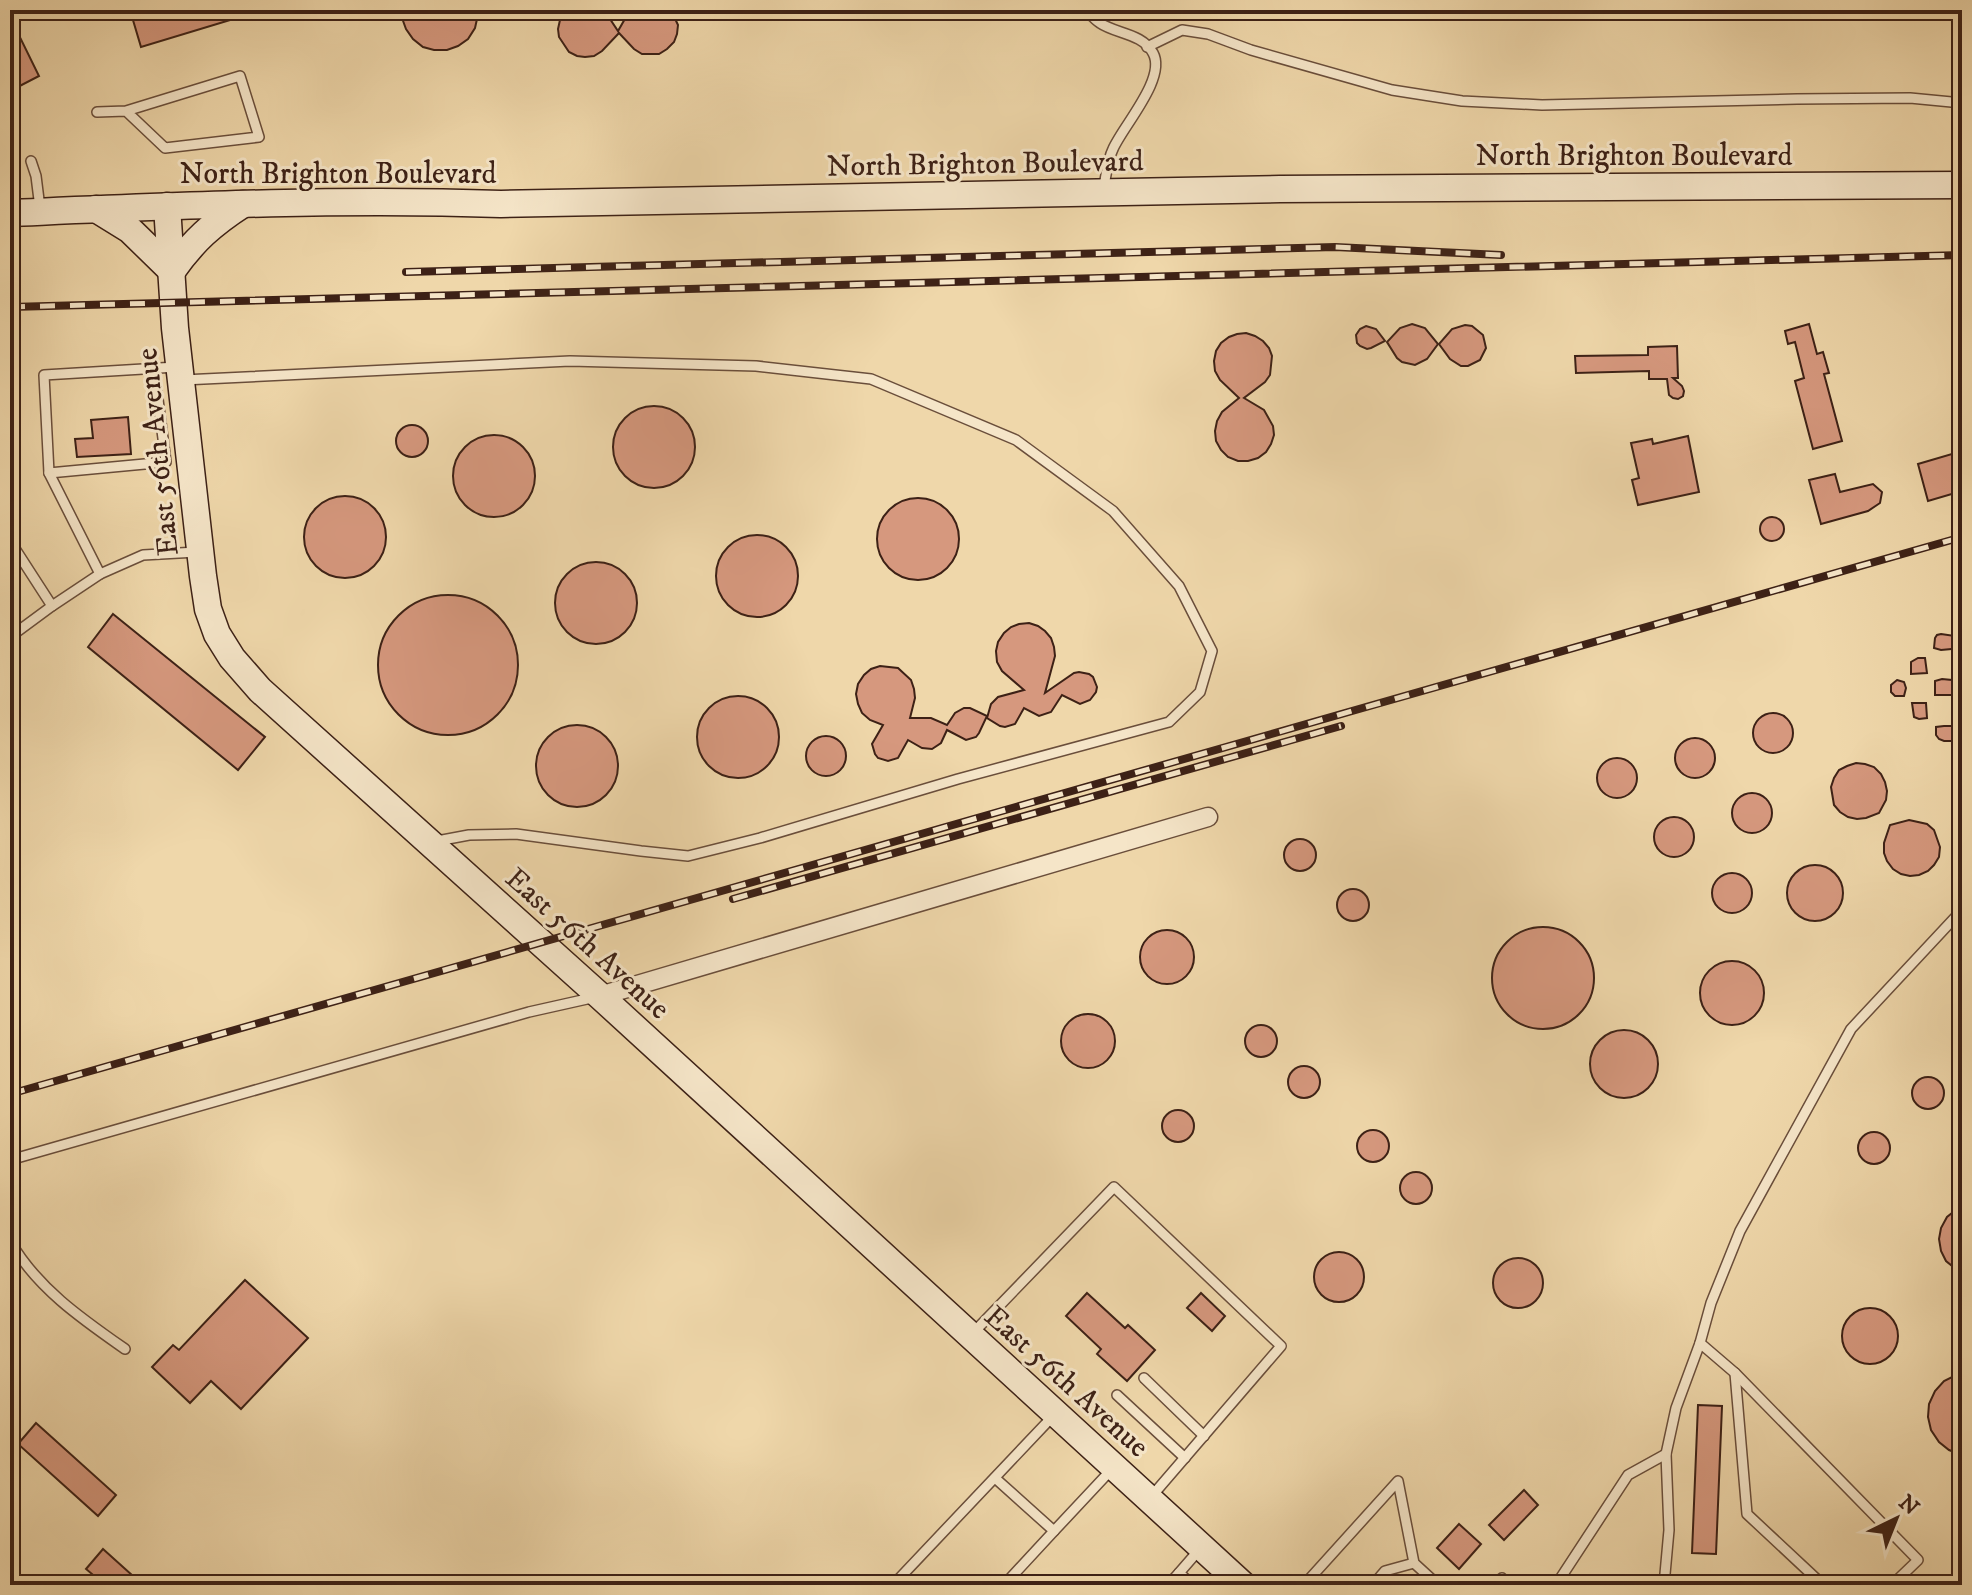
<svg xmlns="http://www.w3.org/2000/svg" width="1972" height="1595" font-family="'IM FELL DW Pica',serif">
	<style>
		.building { fill: #d6987e; stroke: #3d2116; stroke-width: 2 }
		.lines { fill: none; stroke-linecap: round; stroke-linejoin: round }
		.service-casing { stroke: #6a4e3b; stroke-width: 12 }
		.minor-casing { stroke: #6a4e3b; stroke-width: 21 }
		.secondary-casing { stroke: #3d2116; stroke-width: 29 }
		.service { stroke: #f5e5c8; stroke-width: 9 }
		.minor { stroke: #f5e5c8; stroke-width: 18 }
		.secondary { stroke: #f5e5c8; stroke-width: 26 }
		.rail-casing { stroke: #3d2116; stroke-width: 8 }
		.rail { stroke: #f5e5c8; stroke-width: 5; stroke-dasharray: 15; stroke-linecap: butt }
		.labels { text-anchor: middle; stroke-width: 6; stroke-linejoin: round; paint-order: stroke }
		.street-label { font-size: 30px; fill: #3d2116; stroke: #f5e5c8 }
	</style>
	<rect width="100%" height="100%" fill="#efd7aa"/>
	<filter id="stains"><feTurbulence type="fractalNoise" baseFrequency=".0025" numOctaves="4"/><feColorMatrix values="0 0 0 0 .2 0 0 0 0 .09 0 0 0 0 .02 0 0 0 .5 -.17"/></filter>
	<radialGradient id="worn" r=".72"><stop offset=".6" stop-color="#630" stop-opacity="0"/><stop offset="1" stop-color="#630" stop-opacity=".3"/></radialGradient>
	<g class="building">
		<path d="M130 10H250V14L141 47Z"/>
		<path d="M403 10H479L475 28 468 39 458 46 447 50H434L423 47 413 39 406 29 402 18Z"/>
		<path d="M567 10H604L618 31 630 10H671L678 25 677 34 674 42 667 49 659 54H642L634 49 619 33 602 51 594 56 585 57 577 56 569 52 559 37 558 29 560 20Z"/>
		<path d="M10 17 39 76 10 91Z"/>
		<path d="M1412 324 1425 328 1438 344 1427 359 1415 365 1402 362 1397 358 1387 342 1400 328Z"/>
		<path d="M1809 324 1817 354 1823 352 1829 373 1824 374 1842 441 1813 449 1795 381 1804 378 1795 342 1788 344 1785 331Z"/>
		<path d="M1465 325 1472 326 1483 335 1486 348 1480 360 1468 366H1461L1450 359 1439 344 1452 329Z"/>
		<path d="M1366 326 1376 329 1385 341 1371 348 1367 349 1360 346 1357 343 1356 335 1360 329Z"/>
		<path d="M1246 333 1255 336 1263 341 1269 348 1272 356 1270 375 1265 382 1244 398 1264 410 1273 426 1274 435 1271 444 1266 452 1258 458 1248 461H1238L1228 457 1221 450 1216 441 1215 431 1217 421 1222 412 1239 398 1220 380 1215 371 1214 361 1216 351 1221 343 1229 337 1237 334Z"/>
		<path d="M1677 346 1678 378H1673L1682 386 1684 391 1683 396 1678 399 1673 398 1669 395 1667 379H1649V371L1576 373 1575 356 1648 355V347Z"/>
		<circle cx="654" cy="447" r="41"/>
		<path d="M128 417 131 454 77 457 75 439 93 438 91 420Z"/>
		<circle cx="412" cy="441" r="16"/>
		<circle cx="494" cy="476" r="41"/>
		<path d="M1688 436 1699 492 1638 505 1632 480 1639 478 1631 443 1652 439 1653 444Z"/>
		<path d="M1962 451V491L1928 501 1918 464Z"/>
		<path d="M1835 474 1840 492 1873 484 1882 492 1880 503 1868 511 1821 524 1809 480Z"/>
		<circle cx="345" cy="537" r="41"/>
		<circle cx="918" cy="539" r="41"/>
		<circle cx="1772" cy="529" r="12"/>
		<circle cx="757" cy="576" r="41"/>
		<circle cx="596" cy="603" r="41"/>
		<circle cx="448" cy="665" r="70"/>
		<path d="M113 614 265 737 238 770 88 647Z"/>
		<path d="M1029 623 1038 626 1045 631 1051 638 1054 647 1055 656 1045 693 1074 673 1079 672 1089 674 1093 677 1097 687 1096 692 1090 700 1080 704 1062 695 1051 712 1039 716 1024 708 1015 724 1005 727 1000 726 987 718 991 704 998 697 1024 690 1002 671 997 662 996 651 998 642 1004 633 1011 627 1019 624Z"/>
		<path d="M1941 634 1962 637V648L1941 650 1934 648 1935 638 1937 635Z"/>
		<path d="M1918 658H1925L1927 673 1911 674V662Z"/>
		<path d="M880 666 898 668 911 680 914 689 915 698 910 718H931L947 725 955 713 964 708H970L987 716 979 733 976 737 966 740 947 730 941 743 932 749 922 748 908 740 898 758 888 761 878 758 875 754 872 744 883 725 870 720 862 713 858 704 856 694 858 684 864 675 871 669Z"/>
		<path d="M1942 679 1962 681V695H1935V681Z"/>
		<path d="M1897 680 1904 682 1906 688 1904 696H1895L1891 692V685Z"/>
		<circle cx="738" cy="737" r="41"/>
		<path d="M1912 703H1926L1927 718 1919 719 1914 717Z"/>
		<circle cx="1773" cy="733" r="20"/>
		<circle cx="577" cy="766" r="41"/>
		<path d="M1944 726H1962V741H1944L1939 739 1936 735V727Z"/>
		<circle cx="826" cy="756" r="20"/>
		<circle cx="1695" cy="758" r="20"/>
		<circle cx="1617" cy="778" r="20"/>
		<path d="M1856 763 1865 764 1874 767 1881 774 1885 782 1887 791 1886 800 1879 813 1866 818 1857 819 1848 817 1840 812 1834 805 1831 787 1834 778 1839 770 1847 766Z"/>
		<circle cx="1752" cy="813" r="20"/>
		<circle cx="1674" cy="837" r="20"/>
		<path d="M1909 820 1927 824 1934 830 1940 847 1939 857 1934 865 1928 871 1919 875 1910 876 1901 874 1893 869 1887 861 1884 853V843L1890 825Z"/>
		<circle cx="1300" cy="855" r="16"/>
		<circle cx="1815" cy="893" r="28"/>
		<circle cx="1732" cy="893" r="20"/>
		<circle cx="1353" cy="905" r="16"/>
		<circle cx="1543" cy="978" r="51"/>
		<circle cx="1167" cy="957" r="27"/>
		<circle cx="1732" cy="993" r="32"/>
		<circle cx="1088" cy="1041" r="27"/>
		<circle cx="1261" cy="1041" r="16"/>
		<circle cx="1624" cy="1064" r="34"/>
		<circle cx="1304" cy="1082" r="16"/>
		<circle cx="1928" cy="1093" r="16"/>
		<circle cx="1178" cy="1126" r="16"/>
		<circle cx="1373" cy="1146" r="16"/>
		<circle cx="1874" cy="1148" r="16"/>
		<circle cx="1416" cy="1188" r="16"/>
		<path d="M1962 1205V1274L1946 1261 1941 1251 1939 1239 1941 1228 1947 1217Z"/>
		<circle cx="1339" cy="1277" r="25"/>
		<circle cx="1518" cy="1283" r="25"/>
		<path d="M245 1280 308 1338 241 1409 211 1381 190 1403 152 1367 173 1345 179 1350Z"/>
		<path d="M1087 1293 1125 1328 1128 1325 1155 1350 1127 1381 1097 1354 1101 1349 1066 1316Z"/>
		<path d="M1201 1293 1225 1316 1212 1331 1187 1308Z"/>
		<circle cx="1870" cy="1336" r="28"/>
		<path d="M1962 1372V1455L1949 1450 1939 1442 1931 1430 1928 1417 1929 1404 1935 1391 1944 1381Z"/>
		<path d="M1698 1405 1722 1406 1716 1554 1692 1553Z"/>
		<path d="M36 1423 116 1495 98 1516 18 1444Z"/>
		<path d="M1524 1490 1538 1505 1504 1540 1489 1525Z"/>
		<path d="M1459 1524 1481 1544 1459 1569 1437 1548Z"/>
		<path d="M103 1549 143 1585H105L86 1569Z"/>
	</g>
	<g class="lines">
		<defs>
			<g id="service">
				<path d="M1086 10C1090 14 1095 20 1100 23 1116 34 1142 33 1153 53 1167 78 1123 126 1113 149 1107 161 1106 178 1103 191"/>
				<path d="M1147 47 1182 30 1208 34 1251 50 1392 90 1462 101 1542 105 1797 99 1910 98 1962 103"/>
				<path d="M97 112 126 111 240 76 259 137 165 148 126 111"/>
				<path d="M31 161 36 176 40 208"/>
				<path d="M154 368 166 462 49 473 44 375 176 367"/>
				<path d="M183 380 570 361 756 366 871 379 1016 440 1113 511 1179 586 1212 651 1200 692 1169 722 958 779 760 838 688 856 641 851 516 834 469 835 437 841"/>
				<path d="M10 541 52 606 100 574 49 473"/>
				<path d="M100 574 143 555 197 552"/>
				<path d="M10 637 52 606"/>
				<path d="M10 1160 529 1012 596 997"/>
				<path d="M10 1241C37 1288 82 1319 125 1349"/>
				<path d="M973 1333 1114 1187 1281 1346 1151 1497"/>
				<path d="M1700 1343 1711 1303 1740 1231 1851 1029 1962 910"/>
				<path d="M1735 1373 1747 1514 1823 1585"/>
				<path d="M1144 1378 1204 1436"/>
				<path d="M1117 1395 1185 1458"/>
				<path d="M995 1478 1054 1531 1004 1585"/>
				<path d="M1054 1531 1112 1469"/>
				<path d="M893 1585 1053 1416"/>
				<path d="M1168 1585 1179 1573"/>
				<path d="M1193 1585 1179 1573 1199 1550"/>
				<path d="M1304 1585 1398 1481 1414 1563 1438 1585"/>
				<path d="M1373 1585 1385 1571 1414 1563"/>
				<path d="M1496 1585 1502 1578"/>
				<path d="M1556 1585 1628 1475 1666 1454"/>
				<path d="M1664 1585 1669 1530 1666 1454 1676 1408 1700 1343 1735 1373 1918 1560 1892 1585"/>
			</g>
			<path id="minor" d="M600 996 1208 817"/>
			<g id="secondary">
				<path d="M167 206 175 328 203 576 208 609 217 634 232 658 260 690 600 996 1243 1585"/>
				<path d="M96 209 130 230 172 271"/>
				<path d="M10 213C173 206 337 198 501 204L1280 189 1962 185"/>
				<path d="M172 271C193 241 212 224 243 204"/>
			</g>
		</defs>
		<use href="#service" class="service-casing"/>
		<use href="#minor" class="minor-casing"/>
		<use href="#secondary" class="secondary-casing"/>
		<use href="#service" class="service"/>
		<use href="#minor" class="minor"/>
		<use href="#secondary" class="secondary"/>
		<defs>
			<g id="rail">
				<path d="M406 272 1335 247 1501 255"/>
				<path d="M10 307 1962 255"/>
				<path d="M733 899 1341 726"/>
				<path d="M10 1094 1962 537"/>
			</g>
		</defs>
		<use href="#rail" class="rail-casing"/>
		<use href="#rail" class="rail"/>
	</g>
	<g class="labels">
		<g class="street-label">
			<text x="1634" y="165">North Brighton Boulevard</text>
			<text transform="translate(985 163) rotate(-1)" y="10">North Brighton Boulevard</text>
			<text x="338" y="183">North Brighton Boulevard</text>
			<text transform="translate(157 452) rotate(-96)" y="10">East 56th Avenue</text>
			<text transform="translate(588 943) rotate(42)" y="10">East 56th Avenue</text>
			<text transform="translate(1067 1381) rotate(42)" y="10">East 56th Avenue</text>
		</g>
	</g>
	<rect width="1972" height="1595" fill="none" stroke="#efd7aa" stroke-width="40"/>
	<rect x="12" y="12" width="1948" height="1571" fill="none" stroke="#3d2116" stroke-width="4"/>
	<rect x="20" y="20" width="1932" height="1555" fill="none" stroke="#3d2116" stroke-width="2"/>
	<g transform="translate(1896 1519) rotate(43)" stroke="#f5e5c8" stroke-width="6" paint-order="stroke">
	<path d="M0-6L14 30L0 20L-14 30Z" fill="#3d2116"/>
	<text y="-12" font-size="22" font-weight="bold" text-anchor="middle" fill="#3d2116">N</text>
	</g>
	<rect width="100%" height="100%" filter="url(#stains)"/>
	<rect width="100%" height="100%" fill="url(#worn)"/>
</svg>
